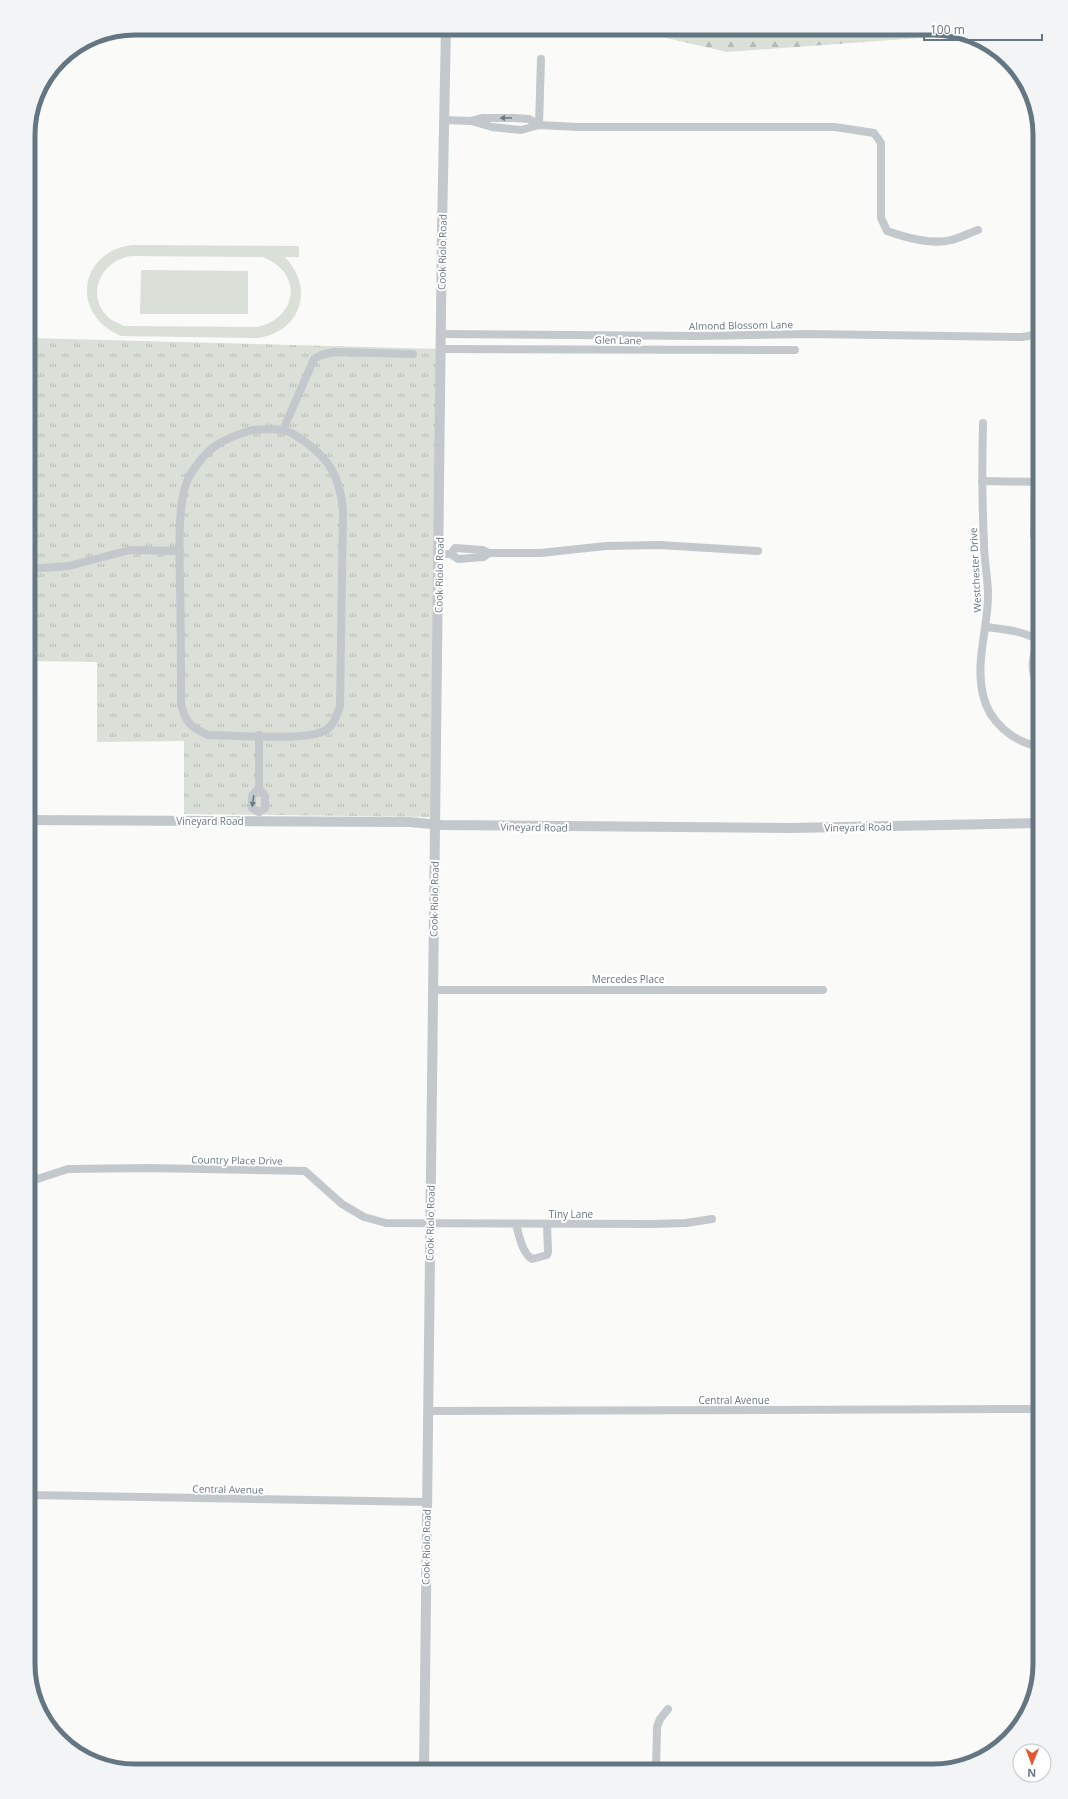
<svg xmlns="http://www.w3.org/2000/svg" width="1068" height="1799" font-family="'Open Sans',sans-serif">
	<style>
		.grass { fill: url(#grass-tufts) }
		.forest { fill: url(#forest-firs) }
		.garden { fill: #dadfd7; fill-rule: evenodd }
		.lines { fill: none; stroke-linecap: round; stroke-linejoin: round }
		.minor { stroke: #c3c8cc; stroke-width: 8 }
		.tertiary { stroke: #c3c8cc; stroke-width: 10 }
		.oneway { fill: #6a7a87 }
		.labels { text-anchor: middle; stroke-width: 4; stroke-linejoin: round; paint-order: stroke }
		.street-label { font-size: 10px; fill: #657683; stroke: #fff }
		.rim { fill: none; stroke: #657683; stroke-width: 5 }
	</style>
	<defs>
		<pattern id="grass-tufts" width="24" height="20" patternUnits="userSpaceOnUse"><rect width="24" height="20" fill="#dadfd7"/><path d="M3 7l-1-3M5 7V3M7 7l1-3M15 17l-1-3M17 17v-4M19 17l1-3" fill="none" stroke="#b4b9b4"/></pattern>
		<pattern id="forest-firs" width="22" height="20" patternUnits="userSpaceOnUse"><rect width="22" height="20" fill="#dadfd7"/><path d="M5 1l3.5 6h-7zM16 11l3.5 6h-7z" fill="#b4b9b4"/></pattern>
	</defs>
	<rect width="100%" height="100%" fill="#fafaf8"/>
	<path class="grass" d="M28 338 441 349 435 817 184 814V741L97 742V662L28 661Z"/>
	<path class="forest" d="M623 28H940L960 35 727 52Z"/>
	<g class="garden">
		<path d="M133 245 299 246V257H285C315 289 301 331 258 338L121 336C70 315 78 251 133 245ZM132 256 262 257C303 271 299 318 257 327L124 326C119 323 112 321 108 317 84 294 103 259 132 256Z"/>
		<path d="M141 270 248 271V314H140Z"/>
	</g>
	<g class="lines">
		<g class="minor">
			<path d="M444 120 471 121 483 118H514L529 119 539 125"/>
			<path d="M471 121 492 127 521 130 539 125 578 127H835L874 133 881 143V218L887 231C904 237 933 245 951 240 960 238 969 233 978 230"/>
			<path d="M539 125 541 59"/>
			<path d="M441 334 697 336 808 334 1022 337 1040 334"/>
			<path d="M441 349 795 350"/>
			<path d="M983 423C982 463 982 504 984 544 984 561 988 578 988 595 988 628 975 662 983 695 989 722 1013 742 1040 747"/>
			<path d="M252 430C261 430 273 428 283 430 290 431 298 437 304 441 331 460 340 479 343 510L340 706C337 715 334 726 324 731 306 741 233 735 208 735 190 727 186 723 181 704 181 665 181 625 180 586 180 557 176 499 190 475 207 447 222 439 252 430Z"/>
			<path d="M283 430 314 359 321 355 334 352 413 354"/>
			<path d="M982 481 1039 482"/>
			<path d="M1035 482 1034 536 1040 546"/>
			<path d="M489 553H540L606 546 659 545 758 551"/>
			<path d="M439 554H451L458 559 484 557 489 553 483 550 455 548 451 554"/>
			<path d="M28 569 69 566 130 550 180 551"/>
			<path d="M986 627C1004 629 1024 631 1040 641"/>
			<path d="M1038 640C1033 656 1028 673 1040 687"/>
			<path d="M259 812 265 808V796L259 788V735"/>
			<path d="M259 812 252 808V796L259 788"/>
			<path d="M433 990H823"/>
			<path d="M28 1182 68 1169 148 1168 305 1171 342 1204 364 1217 386 1223 652 1224 686 1223 712 1219"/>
			<path d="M516 1224C519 1235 522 1253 532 1259L547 1255 548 1252 547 1224"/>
			<path d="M428 1411 1040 1409"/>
			<path d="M28 1495 427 1502"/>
			<path d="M656 1771 657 1727 660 1719 668 1709"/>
		</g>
		<g class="tertiary">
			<path d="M28 820 409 822 442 825 791 828 1040 823"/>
			<path d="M424 1771 442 228 446 28"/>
		</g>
	</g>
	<defs><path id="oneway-solid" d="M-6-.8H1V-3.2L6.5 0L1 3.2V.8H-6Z"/></defs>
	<g class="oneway">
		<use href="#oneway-solid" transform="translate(506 118) rotate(-180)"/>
		<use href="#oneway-solid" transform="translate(253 801) rotate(98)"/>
	</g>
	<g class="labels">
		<g class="street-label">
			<text transform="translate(442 252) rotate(-89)" y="4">Cook Riolo Road</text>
			<text transform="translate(741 325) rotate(-1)" y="4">Almond Blossom Lane</text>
			<text transform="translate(618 340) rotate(1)" y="4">Glen Lane</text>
			<text transform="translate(975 570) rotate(-93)" y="4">Westchester Drive</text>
			<text transform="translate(439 575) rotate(-89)" y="4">Cook Riolo Road</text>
			<text x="210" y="825">Vineyard Road</text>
			<text transform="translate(534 827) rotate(1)" y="4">Vineyard Road</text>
			<text transform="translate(858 827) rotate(-1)" y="4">Vineyard Road</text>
			<text transform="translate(434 899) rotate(-89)" y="4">Cook Riolo Road</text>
			<text x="628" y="983">Mercedes Place</text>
			<text transform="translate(237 1160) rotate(1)" y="4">Country Place Drive</text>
			<text x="571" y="1218">Tiny Lane</text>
			<text transform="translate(430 1223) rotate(-89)" y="4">Cook Riolo Road</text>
			<text x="734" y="1404">Central Avenue</text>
			<text transform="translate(228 1489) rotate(1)" y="4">Central Avenue</text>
			<text transform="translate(426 1547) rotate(-89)" y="4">Cook Riolo Road</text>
		</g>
	</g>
	<path d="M0 0H1068V1799H0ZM135 35H933A100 100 0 0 1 1033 135V1664A100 100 0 0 1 933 1764H135A100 100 0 0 1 35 1664V135A100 100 0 0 1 135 35Z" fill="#f3f4f5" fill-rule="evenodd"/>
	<path class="rim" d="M135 35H933A100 100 0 0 1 1033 135V1664A100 100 0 0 1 933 1764H135A100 100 0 0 1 35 1664V135A100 100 0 0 1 135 35Z"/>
	<g transform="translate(1032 1763) rotate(181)"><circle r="19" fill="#ffffff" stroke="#c1c8cd"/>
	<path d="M0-3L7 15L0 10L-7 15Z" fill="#e4572e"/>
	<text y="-6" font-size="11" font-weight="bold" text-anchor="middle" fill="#657683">N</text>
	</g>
	<path d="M924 34v6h118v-6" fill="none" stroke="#657683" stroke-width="2"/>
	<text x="930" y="34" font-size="12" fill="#657683" stroke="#ffffff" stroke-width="3" paint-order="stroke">100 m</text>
</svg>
